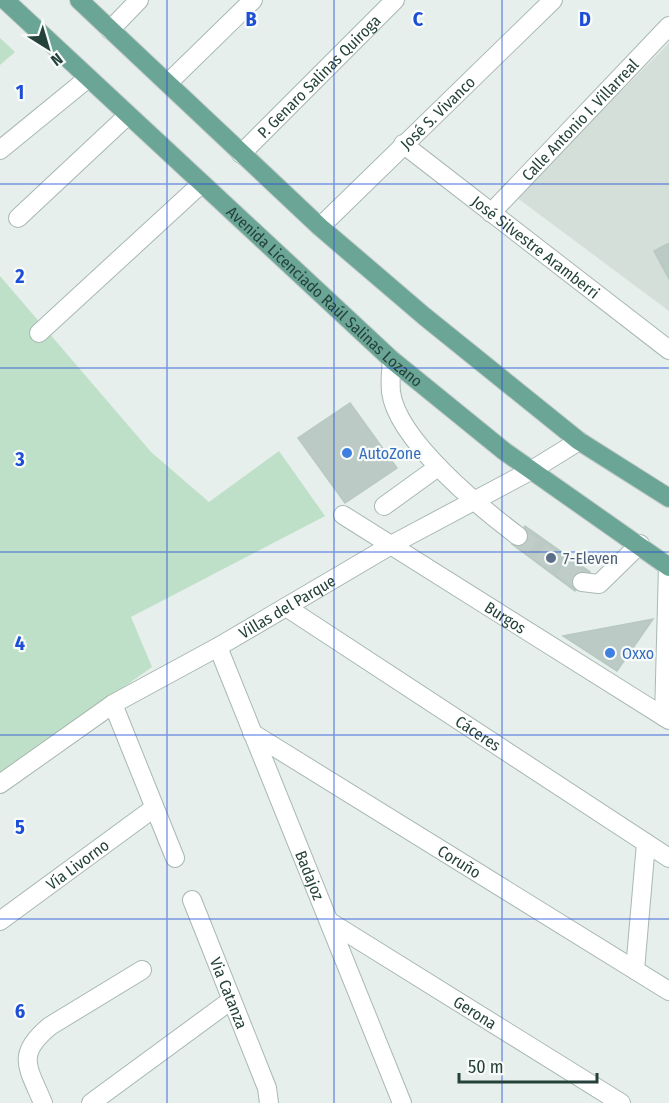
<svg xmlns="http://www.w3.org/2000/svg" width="669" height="1103" font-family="'Fira Sans Condensed',sans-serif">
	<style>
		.built { fill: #d4dfda }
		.green { fill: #bfe0c8 }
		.building { fill: #bbcac4; stroke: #b8c9c2; stroke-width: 1.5 }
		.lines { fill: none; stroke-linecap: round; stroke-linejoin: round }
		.minor-tunnel { stroke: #bfccc8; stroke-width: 18; stroke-dasharray: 18 9; stroke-linecap: butt }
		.minor-casing { stroke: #a8b8b2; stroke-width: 20 }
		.major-casing { stroke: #c2cac8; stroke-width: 20 }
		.minor { stroke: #fff; stroke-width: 18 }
		.major { stroke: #6aa596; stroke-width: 18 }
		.grid { fill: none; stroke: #1d4ed8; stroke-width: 1.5; stroke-opacity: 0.55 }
		.shop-dot { fill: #3f7fe0; stroke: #f7fbf9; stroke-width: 2 }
		.service-dot { fill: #5c6f8a; stroke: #f7fbf9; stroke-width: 2 }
		.labels { text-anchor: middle; stroke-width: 4.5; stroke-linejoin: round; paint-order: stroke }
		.street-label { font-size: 16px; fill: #24423a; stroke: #f7fbf9 }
		.shop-label { font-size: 16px; fill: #366cbe; stroke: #f7fbf9; text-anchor: start }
		.service-label { font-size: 16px; fill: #4e5e75; stroke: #f7fbf9; text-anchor: start }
		.grid-label { font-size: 20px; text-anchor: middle; font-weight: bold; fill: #1d4ed8; stroke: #f7fbf9; stroke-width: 4.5; stroke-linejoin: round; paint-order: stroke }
	</style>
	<rect width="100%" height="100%" fill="#e6efeb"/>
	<path class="built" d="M669 43V311L516 197Z"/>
	<g class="green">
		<path d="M0 38 15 52 0 65Z"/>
		<path d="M0 276 151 452 209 502 279 451 325 516 131 617 152 667 0 775Z"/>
	</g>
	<g class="building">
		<path d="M669 243V279L654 251Z"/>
		<path d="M350 403 397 468 345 503 298 438Z"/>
		<path d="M525 526 590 572 575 591 512 544Z"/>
		<path d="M653 619 617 671 563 636Z"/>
	</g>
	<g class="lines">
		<path class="minor-tunnel" d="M518 536 582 582"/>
		<defs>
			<g id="minor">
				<path d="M110 30 139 0"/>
				<path d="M168 83 253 0"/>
				<path id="s1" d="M403 144 669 350"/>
				<path d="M0 150 87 79"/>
				<path id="s2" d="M241 154 395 0"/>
				<path id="s3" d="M491 213 669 26"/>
				<path d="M18 218 127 116"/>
				<path id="s4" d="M320 227 553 0"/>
				<path d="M39 333 201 184"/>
				<path d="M392 360C391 370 390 382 391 392 397 440 481 508 518 536"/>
				<path d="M384 506 438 467"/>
				<path id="s5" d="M343 515 669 720"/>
				<path d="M582 582 599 584 640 544"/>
				<path id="s6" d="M286 607 669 858"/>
				<path id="s7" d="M218 647 402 1103"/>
				<path d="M113 704 175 858"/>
				<path d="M664 717 668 566"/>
				<path id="s8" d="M252 733 669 991"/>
				<path id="s9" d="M0 784 113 704 218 647 393 544 532 470 579 441"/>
				<path id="s10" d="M192 900 267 1088 269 1103"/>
				<path id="s11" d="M0 921 154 808"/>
				<path id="s12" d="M330 922 621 1103"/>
				<path d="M635 970 646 843"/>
				<path d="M43 1103C28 1067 15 1055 50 1026L142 970"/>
				<path d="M91 1103 230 1001"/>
			</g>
			<g id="major">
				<path id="s13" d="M5 0 392 360 504 451 669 567"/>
				<path d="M79 0 320 227 424 316 579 441 669 498"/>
			</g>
		</defs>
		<use href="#minor" class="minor-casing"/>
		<use href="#major" class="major-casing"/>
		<use href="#minor" class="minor"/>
		<use href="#major" class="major"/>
	</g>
	<path class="grid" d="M167 0V1103M334 0V1103M502 0V1103M0 184H669M0 368H669M0 552H669M0 735H669M0 919H669"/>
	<g class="shop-dot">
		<circle cx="347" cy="453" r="6"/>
		<circle cx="610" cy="653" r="6"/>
	</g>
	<circle class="service-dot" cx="551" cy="558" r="6"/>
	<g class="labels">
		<g class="street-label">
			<text dy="6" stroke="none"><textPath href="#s2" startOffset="110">P. Genaro Salinas Quiroga</textPath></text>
			<text dy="6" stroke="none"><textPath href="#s4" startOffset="164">José S. Vivanco</textPath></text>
			<text dy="6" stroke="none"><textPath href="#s3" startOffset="129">Calle Antonio I. Villarreal</textPath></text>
			<text dy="6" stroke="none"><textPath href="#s1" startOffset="168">José Silvestre Aramberri</textPath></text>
			<text dy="6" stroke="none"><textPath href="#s13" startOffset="436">Avenida Licenciado Raúl Salinas Lozano</textPath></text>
			<text dy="6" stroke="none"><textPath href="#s9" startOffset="338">Villas del Parque</textPath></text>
			<text dy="6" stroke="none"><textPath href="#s5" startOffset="192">Burgos</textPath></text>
			<text dy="6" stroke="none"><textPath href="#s6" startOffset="230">Cáceres</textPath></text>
			<text dy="6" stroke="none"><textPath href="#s8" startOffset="244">Coruño</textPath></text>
			<text dy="6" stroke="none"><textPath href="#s11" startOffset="96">Vía Livorno</textPath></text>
			<text dy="6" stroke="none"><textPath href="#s7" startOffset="246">Badajoz</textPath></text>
			<text dy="6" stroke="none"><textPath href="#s10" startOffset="100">Via Catanza</textPath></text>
			<text dy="6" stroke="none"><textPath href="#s12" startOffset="171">Gerona</textPath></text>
		</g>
		<g class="shop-label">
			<text x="359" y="459">AutoZone</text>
			<text x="622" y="659">Oxxo</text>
		</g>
		<g class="service-label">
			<text x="563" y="564">7-Eleven</text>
		</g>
	</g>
	<g class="grid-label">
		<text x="251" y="26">B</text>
		<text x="418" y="26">C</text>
		<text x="585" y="26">D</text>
		<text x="20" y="99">1</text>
		<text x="20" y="283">2</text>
		<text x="20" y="466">3</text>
		<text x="20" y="650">4</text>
		<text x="20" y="834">5</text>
		<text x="20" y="1018">6</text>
	</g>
	<g transform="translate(48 48) rotate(143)" stroke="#f7fbf9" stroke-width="4.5" paint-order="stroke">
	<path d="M0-4.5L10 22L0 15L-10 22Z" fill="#24423a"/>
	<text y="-9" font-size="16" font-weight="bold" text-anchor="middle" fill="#24423a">N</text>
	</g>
	<path d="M459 1073v9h138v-9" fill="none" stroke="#24423a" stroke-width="3"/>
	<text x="468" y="1073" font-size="18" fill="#24423a" stroke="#f7fbf9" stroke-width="4.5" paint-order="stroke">50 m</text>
</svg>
